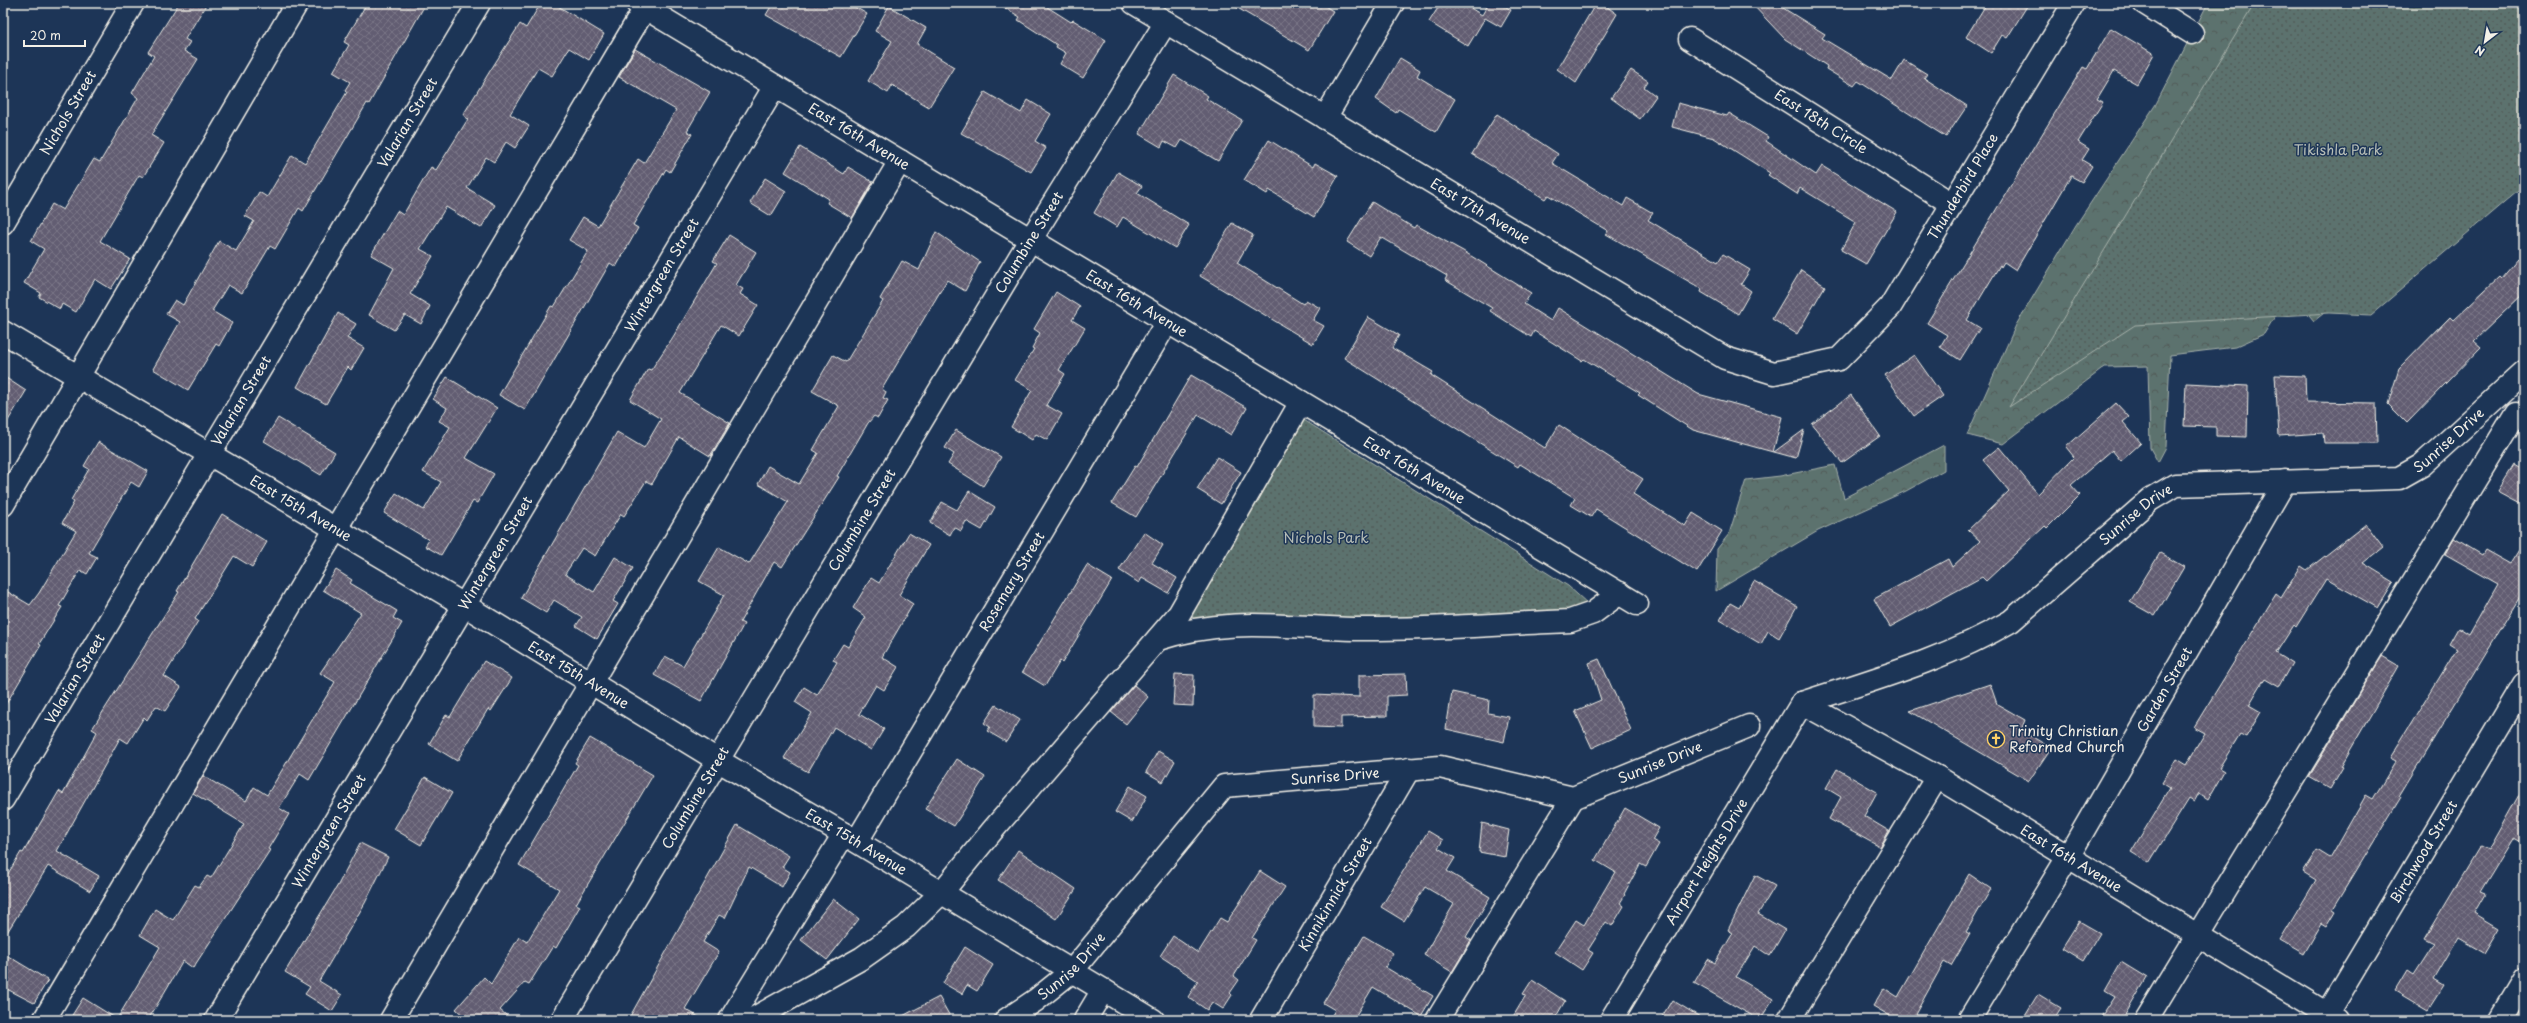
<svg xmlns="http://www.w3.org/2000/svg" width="2527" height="1023" font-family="'Playpen Sans',sans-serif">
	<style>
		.forest { fill: url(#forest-crowns); stroke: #a8b2ab }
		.park { fill: url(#park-dots); stroke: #a8b2ab }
		.building { fill: url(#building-cross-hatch); stroke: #f4f1e8 }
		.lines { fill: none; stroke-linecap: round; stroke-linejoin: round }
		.minor-casing { stroke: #f4f1e8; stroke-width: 25 }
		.minor { stroke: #1d3557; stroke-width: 22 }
		.labels { text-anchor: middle; stroke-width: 3; stroke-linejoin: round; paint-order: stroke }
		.street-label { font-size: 14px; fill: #f4f1e8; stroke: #1d3557 }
		.park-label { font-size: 14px; fill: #b7beb7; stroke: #1d3557 }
		.poi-label { font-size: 14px; fill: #f4f1e8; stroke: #1d3557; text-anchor: start }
	</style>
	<defs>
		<pattern id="forest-crowns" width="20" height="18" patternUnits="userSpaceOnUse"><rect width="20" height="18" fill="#5c726e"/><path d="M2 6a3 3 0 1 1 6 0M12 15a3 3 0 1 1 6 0" fill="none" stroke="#525b58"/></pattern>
		<pattern id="park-dots" width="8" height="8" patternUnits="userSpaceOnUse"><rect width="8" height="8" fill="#5c726e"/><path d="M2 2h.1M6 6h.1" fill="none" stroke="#525b58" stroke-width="1.8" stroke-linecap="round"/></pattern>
		<pattern id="building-cross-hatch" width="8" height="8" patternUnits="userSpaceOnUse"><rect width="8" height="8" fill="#625d72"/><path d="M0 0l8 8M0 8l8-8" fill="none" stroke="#797586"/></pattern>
	</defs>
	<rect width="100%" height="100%" fill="#1d3557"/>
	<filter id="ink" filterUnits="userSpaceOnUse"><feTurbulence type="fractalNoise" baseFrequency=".025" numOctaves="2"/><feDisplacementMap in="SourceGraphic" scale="8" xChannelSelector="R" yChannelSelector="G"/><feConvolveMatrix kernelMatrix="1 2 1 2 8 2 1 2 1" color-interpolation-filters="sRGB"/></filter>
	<g filter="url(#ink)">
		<g class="forest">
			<path d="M2208 3H2524L2343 298 2314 321 2290 292 2264 334 2235 347 2170 355 2166 447 2158 462 2150 448 2148 366 2105 367 2003 444 1967 435 2016 325 2076 225 2156 104Z"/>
			<path d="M1944 445V470L1906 491 1818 531 1716 591 1717 549 1729 534 1746 480 1780 476 1835 465 1844 498Z"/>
		</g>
		<g class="park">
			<path d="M2255 3H2524V185L2371 315 2329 313 2135 325 2009 407Z"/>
			<path d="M1299 417 1568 586 1587 603 1565 619 1195 624 1188 603Z"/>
		</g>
		<g class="building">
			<path d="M179 3H207L185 39 190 42 184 51 198 59 151 135 164 143 143 177 139 175 100 241 130 259 111 289 95 279 76 312 62 304 60 309 39 297 41 293 24 283 44 249 31 241 52 204 63 210 94 159 100 162 138 98 132 93 154 56 148 52Z"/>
			<path d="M367 3H426L369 104 367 103 303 211 299 208 275 249 270 246 242 293 228 285 212 311 232 323 219 346 216 344 188 390 153 369 180 322 166 314 175 300 183 305 219 241 236 251 254 221 245 216 259 192 267 197 292 155 305 163 347 92 345 90 350 82 333 72 349 45 344 42Z"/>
			<path d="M541 3H553L604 34 589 60 569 48 552 76 538 68 510 114 529 126 515 148 506 142 494 162 486 157 467 188 495 205 481 228 446 207 420 249 433 256 410 294 430 306 421 324 405 315 394 330 369 315 394 268 371 255 397 211 403 215 431 167 436 170 468 119 463 115 490 71 520 24 526 28Z"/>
			<path d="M773 3H848L867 14 841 57 766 15Z"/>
			<path d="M997 3H1041L1071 22 1073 20 1106 40 1083 78 1060 64 1066 53 1056 47 1057 45 1018 20 1020 17Z"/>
			<path d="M1229 3H1320L1333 11 1309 50Z"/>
			<path d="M1441 3H1462L1482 15 1489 3H1500L1511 10 1501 27 1485 18 1468 46 1429 22Z"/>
			<path d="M1596 3H1602L1617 14 1576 83 1557 69Z"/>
			<path d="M1751 3H1775L1825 34 1822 38 1892 80 1904 60 1927 74 1924 78 1967 106 1946 137 1858 81 1854 86 1826 69 1827 66 1785 39Z"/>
			<path d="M1987 3H2029L2007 38 2002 35 1991 53 1966 37Z"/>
			<path d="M889 6 926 28 917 44 954 67 929 107 892 85 888 93 868 81 892 41 875 31Z"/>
			<path d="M2111 28 2154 54 2137 84 2114 71 2097 99 2103 102 2078 142 2089 149 2082 160 2092 166 2082 182 2071 176 2016 270 2004 262 2001 267 2000 265 1967 320 1980 328 1960 360 1940 347 1947 335 1927 323 2083 67 2087 69Z"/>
			<path d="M635 49 710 92 687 131 692 134 670 172 666 169 633 225 638 228 616 267 610 263 525 410 499 395 551 306 554 307 588 251 569 240 583 217 598 226 638 159 644 163 676 110 619 77Z"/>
			<path d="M1400 58 1420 70 1417 76 1455 99 1436 132 1398 109 1396 113 1376 99Z"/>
			<path d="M1631 70 1648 81 1644 87 1656 96 1640 119 1611 98Z"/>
			<path d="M1174 75 1208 96 1206 99 1242 120 1218 161 1182 140 1177 148 1164 141 1161 147 1139 134Z"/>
			<path d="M985 92 1021 113 1028 100 1051 114 1035 141 1046 148 1031 172 961 133Z"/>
			<path d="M1678 103 1727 116 1729 113 1768 137 1766 141 1816 175 1822 166 1897 212 1866 264 1841 250 1856 222 1800 188 1797 194 1768 175 1770 173 1714 138 1672 127Z"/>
			<path d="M1497 114 1558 154 1552 163 1623 206 1627 198 1653 213 1648 220 1718 262 1723 254 1750 270 1741 284 1751 291 1738 314 1701 292 1702 289 1606 234 1608 231 1548 195 1545 199 1472 154Z"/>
			<path d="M1269 140 1313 167 1315 163 1338 176 1314 217 1269 190 1267 194 1244 180Z"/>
			<path d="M800 147 844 174 848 167 873 182 852 218 827 203 829 199 785 172Z"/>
			<path d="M1118 172 1142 186 1137 193 1189 225 1175 248 1123 217 1117 227 1094 213Z"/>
			<path d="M765 178 786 191 771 216 750 203Z"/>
			<path d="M1372 202 1414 228 1416 225 1463 251 1531 293 1524 304 1551 321 1558 308 1698 394 1782 417 1773 452 1693 430 1638 395 1640 393 1584 359 1582 361 1534 331 1531 337 1490 311 1492 308 1445 280 1447 276 1381 237 1369 256 1347 242Z"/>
			<path d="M1232 223 1253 235 1237 263 1303 304 1306 300 1320 308 1313 320 1324 326 1313 344 1200 276Z"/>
			<path d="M936 232 980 262 965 291 947 280 882 389 886 392 883 398 888 400 878 418 874 416 868 423 837 476 839 477 782 567 774 562 740 622 744 624 701 701 654 675 665 656 683 666 724 595 699 581 719 547 749 564 788 502 758 484 768 466 799 484 818 453 813 450 839 406 812 391 833 355 846 362 883 301 880 299 902 261 919 270Z"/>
			<path d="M729 235 756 252 736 285 743 289 740 294 758 305 739 336 721 325 680 393 730 423 710 456 679 437 652 484 646 481 624 516 621 514 595 556 582 548 565 574 594 592 615 557 633 568 613 601 618 604 597 639 576 626 582 617 554 600 546 613 521 598 617 432 644 448 661 419 630 400 648 369 651 370 673 337 717 263 713 261Z"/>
			<path d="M2524 252V293L2474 341 2481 347 2407 423 2388 404 2399 369 2450 317 2453 320 2499 277 2501 279Z"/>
			<path d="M1801 270 1825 286 1797 334 1772 319Z"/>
			<path d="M1056 292 1080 307 1072 320 1085 328 1059 370 1065 374 1046 405 1062 414 1047 440 1036 434 1032 440 1011 427 1032 390 1015 380 1034 349 1032 348 1040 333 1034 329Z"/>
			<path d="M338 313 356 324 347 338 364 348 351 370 348 367 326 404 297 387Z"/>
			<path d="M1368 317 1399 335 1392 348 1433 372 1431 375 1545 448 1559 425 1643 479 1633 494 1685 526 1693 513 1722 531 1697 572 1596 509 1591 517 1571 505 1575 498 1520 464 1518 467 1344 358Z"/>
			<path d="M1914 355 1943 396 1914 416 1885 375Z"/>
			<path d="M1191 375 1247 408 1231 435 1198 415 1136 517 1112 503 1135 466 1137 467Z"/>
			<path d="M2275 375 2305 376 2306 402 2376 403 2377 443H2324L2323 433 2279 436Z"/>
			<path d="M3 376 26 391 3 429Z"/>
			<path d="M447 377 497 408 466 458 494 474 477 503 473 501 441 555 425 546 429 540 384 513 396 493 424 510 441 482 423 472 450 427 439 421 447 408 433 399Z"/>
			<path d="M2186 383 2248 386 2247 437 2216 436V427L2184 426Z"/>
			<path d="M1851 395 1880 436 1842 463 1812 424Z"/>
			<path d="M2116 403 2129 417 2123 422 2141 443 2121 461 2112 450 2071 485 2080 495 2047 528 2045 526 1986 581 1982 577 1890 627 1874 599 1948 559 1952 567 1980 541 1968 530 2009 491 1983 460 1999 447 2038 494 2074 457 2066 447Z"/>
			<path d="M278 418 335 452 321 475 264 441Z"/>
			<path d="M956 430 1001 457 983 486 948 464 954 454 945 448Z"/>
			<path d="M1804 430 1796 458 1774 452Z"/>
			<path d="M98 442 148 471 139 487 131 482 89 553 97 557 87 574 80 570 59 606 62 607 39 644 41 645 3 709V589L30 605 39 593 76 531 62 523 74 502 71 500 89 469 84 466Z"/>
			<path d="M1217 457 1241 472 1221 504 1197 489Z"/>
			<path d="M2514 465 2524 471V505L2498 491Z"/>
			<path d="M969 491 995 507 982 530 966 521 961 531 954 527 950 535 930 523 942 502 957 510Z"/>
			<path d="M222 514 267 542 252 567 234 556 195 619 198 621 164 676 181 687 165 711 156 706 147 720 144 717 128 743 120 738 57 851 99 876 90 891 48 866 3 939V882L21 852 23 853 59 791 63 794 97 732 92 729 179 592 177 591Z"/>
			<path d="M2366 524 2383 547 2363 563 2394 582 2378 608 2326 579 2296 627 2294 625 2276 653 2292 663 2279 686 2265 678 2249 705 2261 712 2246 737 2240 734 2219 768 2224 771 2208 799 2199 793 2194 802 2189 799 2149 863 2131 852 2170 788 2162 783 2176 759 2186 765 2205 733 2194 727 2276 594 2281 598 2301 566 2307 570Z"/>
			<path d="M1144 532 1163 545 1152 563 1177 578 1168 593 1142 578 1139 583 1119 570Z"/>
			<path d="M909 533 929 545 899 595 913 604 882 657 898 667 884 690 876 685 859 714 884 729 871 750 834 727 808 772 784 758 812 713 795 702 804 687 817 695 837 662 833 660 843 644 848 647 866 617 853 608 871 578 879 583Z"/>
			<path d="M2454 538 2482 555 2485 550 2510 564 2524 542V590L2399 796 2401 797 2333 909 2336 911 2327 926 2322 923 2304 954 2280 940 2316 880 2303 872 2317 850 2330 858 2366 795 2373 799 2396 761 2390 758 2457 649 2449 644 2458 628 2469 635 2498 584 2445 554Z"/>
			<path d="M2160 553 2184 567 2155 616 2130 602Z"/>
			<path d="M1087 565 1112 580 1062 663 1060 661 1045 686 1022 672Z"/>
			<path d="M336 570 352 580 350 583 397 611 393 618 402 623 309 780 300 774 279 808 289 814 268 849 270 850 193 968 183 961 148 1020H69L83 998 117 1019 160 947 140 935 155 909 173 920 195 885 199 887 207 876 211 878 244 824 193 793 203 776 246 801 254 787 267 795 335 682 320 673 361 613 323 590Z"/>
			<path d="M1754 581 1797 606 1779 638 1768 631 1761 644 1720 620 1730 603 1739 608Z"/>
			<path d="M2382 656 2399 666 2341 766 2343 767 2330 789 2309 777Z"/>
			<path d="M1599 659 1631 730 1592 748 1575 711 1601 700 1589 663Z"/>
			<path d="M484 661 512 678 491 711 488 709 457 761 429 744 446 715 450 717Z"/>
			<path d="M1175 674 1194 675 1193 706 1173 705Z"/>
			<path d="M1406 674 1407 695 1387 696V716L1341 717V728L1314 727V695L1359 697V675Z"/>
			<path d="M1990 684 1997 704 2025 720 2021 730 2051 748 2029 781 1910 711Z"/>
			<path d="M1134 685 1148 697 1126 724 1111 712Z"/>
			<path d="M1452 692 1489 700 1488 713 1509 717 1504 742 1446 729Z"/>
			<path d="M996 705 1020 720 1006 742 987 731 990 727 984 723Z"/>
			<path d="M590 738 653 775 576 904 580 906 556 948 553 946 529 984 525 982 500 1010 512 1020H468L456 1009 484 977 491 984 519 937 527 942 559 889 519 865 578 765 575 763Z"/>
			<path d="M1158 751 1175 761 1163 782 1146 772Z"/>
			<path d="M957 759 985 777 954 826 925 809Z"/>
			<path d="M1837 769 1877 792 1864 816 1889 831 1880 847 1829 819 1841 797 1826 788Z"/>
			<path d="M425 777 452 793 421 845 394 829Z"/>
			<path d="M1130 786 1147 796 1132 822 1115 812Z"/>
			<path d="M2524 786V844L2513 838 2480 892 2485 894 2474 913 2499 928 2484 953 2458 938 2434 979 2444 985 2428 1010 2396 991 2408 971 2414 975 2434 944 2424 939 2480 846 2488 850Z"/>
			<path d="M1625 808 1659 828 1652 840 1659 844 1646 867 1640 864 1624 894 1625 895 1620 903 1624 906 1612 926 1606 922 1588 950 1593 953 1582 970 1555 952 1576 920 1584 925 1615 872 1595 860Z"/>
			<path d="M1482 823 1509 830 1505 857 1479 852Z"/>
			<path d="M737 825 789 856 782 867 790 872 782 887 749 867 725 918 719 915 703 942 719 952 685 1009 704 1020H628Z"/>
			<path d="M1428 831 1443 840 1438 848 1455 858 1447 871 1490 897 1466 937 1471 940 1452 972 1424 955 1454 904 1425 887 1404 921 1381 907Z"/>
			<path d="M360 843 388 857 365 903 319 981 342 995 332 1011 305 994 310 987 285 972 338 885Z"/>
			<path d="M1018 850 1076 889 1056 919 998 880Z"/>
			<path d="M1260 871 1285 887 1252 938 1256 940 1234 976 1239 980 1230 993 1232 995 1223 1009 1212 1002 1207 1010 1188 997 1198 981 1160 956 1173 936 1198 953 1220 918 1227 922Z"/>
			<path d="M1969 874 1991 889 1966 932 1970 934 1951 966 1944 962 1912 1020H1897L1873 1006 1884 988 1898 997Z"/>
			<path d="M1755 875 1775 886 1758 914 1785 930 1770 956 1755 946 1736 977 1773 999 1760 1020 1694 983 1708 959 1715 963 1733 933 1728 930Z"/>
			<path d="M833 899 859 919 827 960 801 940Z"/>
			<path d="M2079 921 2100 933 2083 961 2062 948Z"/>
			<path d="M1364 936 1393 953 1385 967 1433 996 1421 1016 1373 987 1353 1020H1329L1335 1010 1323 1003Z"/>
			<path d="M965 947 993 965 977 991 967 985 962 994 943 983Z"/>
			<path d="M3 953 48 980 34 1003 3 987Z"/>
			<path d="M2121 962 2147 978 2122 1020H2099L2115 996 2105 990Z"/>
			<path d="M1532 980 1565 1001 1554 1020H1511L1526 995 1523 994Z"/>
			<path d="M2038 994 2061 1008 2053 1020H2022Z"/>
			<path d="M939 997 952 1020H895Z"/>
			<path d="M1672 1000 1705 1020H1660Z"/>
		</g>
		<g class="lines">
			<defs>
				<g id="minor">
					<path id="s1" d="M637 3 1637 604"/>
					<path id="s2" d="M1134 3 1725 358 1774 373 1839 359 1890 307 2074 3"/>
					<path d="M2144 3 2192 33"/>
					<path id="s3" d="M1690 39 1952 204"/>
					<path d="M1325 118 1393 3"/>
					<path id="s4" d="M3 223 133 3"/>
					<path id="s5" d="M3 332 464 605 719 761 844 834 1153 1020"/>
					<path d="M3 505 297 3"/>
					<path d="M1158 639C1226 617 1283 627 1353 629 1425 630 1498 624 1570 621L1593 613 1620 593"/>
					<path id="s6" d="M1802 703C1872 680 1947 659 2011 621L2150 500 2175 485 2399 478 2422 465 2524 372"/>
					<path id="s7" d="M1802 703 1937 777 2337 1020"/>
					<path id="s8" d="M3 799 479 3"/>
					<path id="s9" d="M857 841 1167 322"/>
					<path d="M44 1020 645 8"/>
					<path id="s10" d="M216 1020 775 86"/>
					<path d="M391 1020 900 161"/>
					<path id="s11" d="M562 1020 1021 255 1166 22"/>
					<path d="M730 1020 844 834"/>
					<path d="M751 1020 862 958 906 927 942 892 992 831 1179 614 1301 402"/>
					<path id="s12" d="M1006 1020 1036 1000 1072 971 1224 786 1440 767 1573 798 1749 726"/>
					<path d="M1085 1020 1103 990"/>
					<path id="s13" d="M1261 1020 1409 769"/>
					<path d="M1437 1020 1573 798"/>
					<path id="s14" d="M1611 1020 1802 703"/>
					<path d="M1789 1020 1937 777"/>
					<path id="s15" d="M1969 1020 2068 857 2285 481"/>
					<path d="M2146 1020 2516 413"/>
					<path id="s16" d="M2323 1020 2524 684"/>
					<path d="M2500 1020 2524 980"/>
				</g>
			</defs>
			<use href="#minor" class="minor-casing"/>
			<use href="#minor" class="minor"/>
		</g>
	</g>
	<defs>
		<symbol id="church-ring" viewBox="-11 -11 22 22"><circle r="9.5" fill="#1d3557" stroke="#ffd166" stroke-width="1.5"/><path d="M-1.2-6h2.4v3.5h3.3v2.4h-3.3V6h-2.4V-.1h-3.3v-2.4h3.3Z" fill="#ffd166"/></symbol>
	</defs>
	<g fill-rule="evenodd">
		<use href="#church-ring" x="1986" y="729" width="20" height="20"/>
	</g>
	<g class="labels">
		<g class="street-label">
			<text dy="5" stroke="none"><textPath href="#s4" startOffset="128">Nichols Street</textPath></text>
			<text dy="5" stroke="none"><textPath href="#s3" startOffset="155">East 18th Circle</textPath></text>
			<text dy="5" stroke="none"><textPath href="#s8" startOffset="788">Valarian Street</textPath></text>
			<text dy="5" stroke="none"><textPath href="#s1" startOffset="259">East 16th Avenue</textPath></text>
			<text dy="5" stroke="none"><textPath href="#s2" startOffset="1021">Thunderbird Place</textPath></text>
			<text dy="5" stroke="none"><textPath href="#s2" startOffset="404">East 17th Avenue</textPath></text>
			<text dy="5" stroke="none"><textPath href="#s11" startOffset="907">Columbine Street</textPath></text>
			<text dy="5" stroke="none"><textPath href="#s10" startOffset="868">Wintergreen Street</textPath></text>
			<text dy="5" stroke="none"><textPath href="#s1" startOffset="583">East 16th Avenue</textPath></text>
			<text dy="5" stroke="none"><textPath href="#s8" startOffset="464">Valarian Street</textPath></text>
			<text dy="5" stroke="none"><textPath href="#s6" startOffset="725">Sunrise Drive</textPath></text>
			<text dy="5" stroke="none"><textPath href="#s1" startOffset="907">East 16th Avenue</textPath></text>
			<text dy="5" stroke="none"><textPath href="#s5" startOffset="346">East 15th Avenue</textPath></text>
			<text dy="5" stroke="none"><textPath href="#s6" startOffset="389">Sunrise Drive</textPath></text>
			<text dy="5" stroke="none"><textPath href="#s11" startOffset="583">Columbine Street</textPath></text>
			<text dy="5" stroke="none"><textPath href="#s10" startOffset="544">Wintergreen Street</textPath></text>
			<text dy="5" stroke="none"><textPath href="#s9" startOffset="302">Rosemary Street</textPath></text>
			<text dy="5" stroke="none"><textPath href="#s5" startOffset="670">East 15th Avenue</textPath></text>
			<text dy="5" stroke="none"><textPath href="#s8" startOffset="140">Valarian Street</textPath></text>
			<text dy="5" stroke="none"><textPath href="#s15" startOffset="384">Garden Street</textPath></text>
			<text dy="5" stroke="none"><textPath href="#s12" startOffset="769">Sunrise Drive</textPath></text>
			<text dy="5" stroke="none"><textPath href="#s12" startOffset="433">Sunrise Drive</textPath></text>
			<text dy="5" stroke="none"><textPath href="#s11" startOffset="259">Columbine Street</textPath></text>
			<text dy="5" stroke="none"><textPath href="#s10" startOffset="220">Wintergreen Street</textPath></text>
			<text dy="5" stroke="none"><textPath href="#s5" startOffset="994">East 15th Avenue</textPath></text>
			<text dy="5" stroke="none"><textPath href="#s16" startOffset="196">Birchwood Street</textPath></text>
			<text dy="5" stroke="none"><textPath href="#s7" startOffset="311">East 16th Avenue</textPath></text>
			<text dy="5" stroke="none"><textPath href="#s14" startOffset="185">Airport Heights Drive</textPath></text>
			<text dy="5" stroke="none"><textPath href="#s13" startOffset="146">Kinnikinnick Street</textPath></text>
			<text dy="5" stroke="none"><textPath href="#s12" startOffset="85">Sunrise Drive</textPath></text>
		</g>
		<g class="park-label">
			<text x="2338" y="155">Tikishla Park</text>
			<text x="1326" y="543">Nichols Park</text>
		</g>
		<g class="poi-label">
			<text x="2009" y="736">Trinity Christian<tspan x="2009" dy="16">Reformed Church</tspan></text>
		</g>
	</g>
	<rect width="2527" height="1023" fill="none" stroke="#1d3557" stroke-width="16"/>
	<rect x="8" y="8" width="2511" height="1007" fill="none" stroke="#f4f1e8" stroke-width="1.5" filter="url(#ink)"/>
	<g transform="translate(2485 42) rotate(211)" stroke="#1d3557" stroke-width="3" paint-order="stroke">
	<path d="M0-3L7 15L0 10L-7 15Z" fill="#f4f1e8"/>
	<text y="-6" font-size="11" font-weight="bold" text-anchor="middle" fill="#f4f1e8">N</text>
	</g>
	<path d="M24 40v6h61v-6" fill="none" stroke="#f4f1e8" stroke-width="2"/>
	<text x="30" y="40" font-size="12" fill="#f4f1e8" stroke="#1d3557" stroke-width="3" paint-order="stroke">20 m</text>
</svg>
